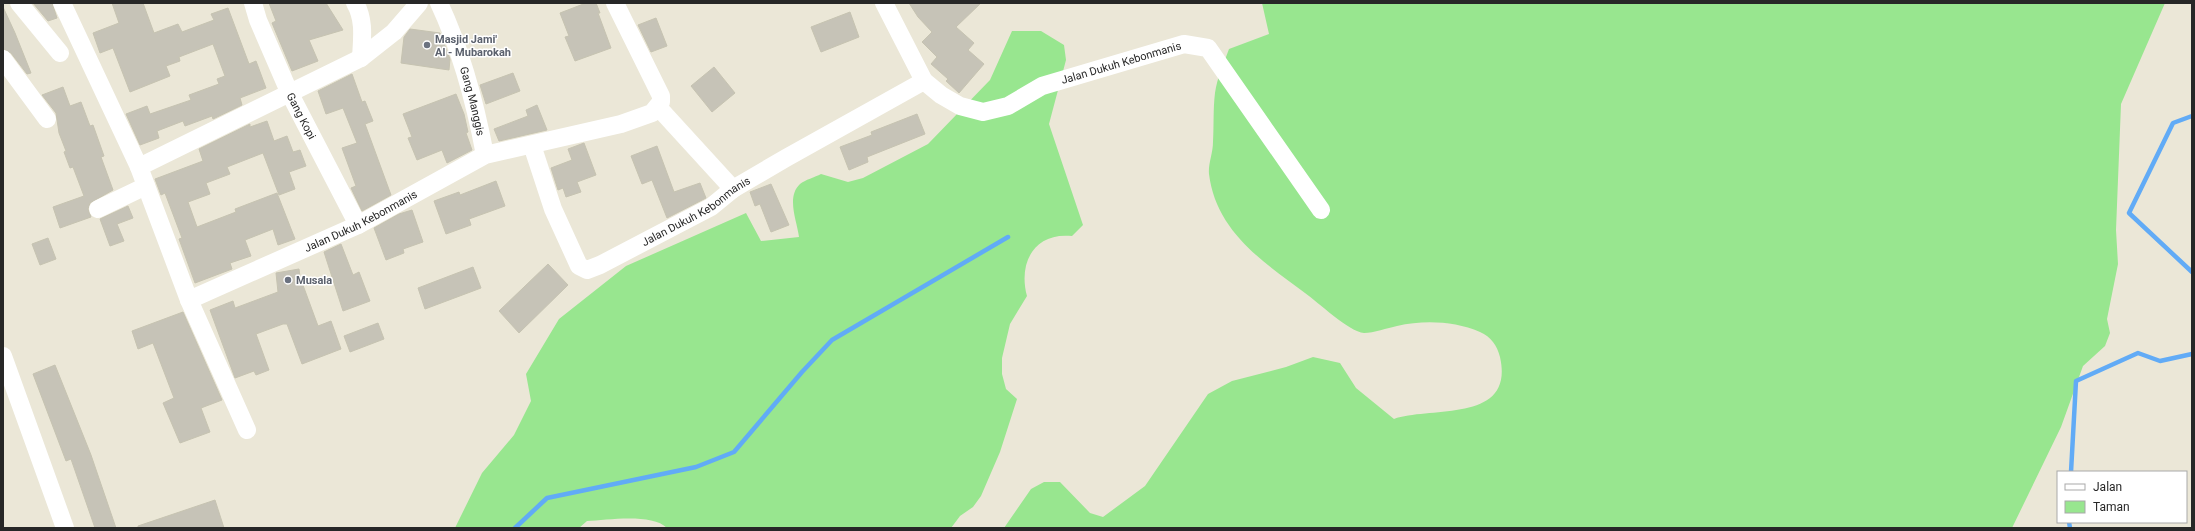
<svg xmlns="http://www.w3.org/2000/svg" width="2195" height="531" font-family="Roboto,sans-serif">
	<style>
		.green { fill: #98e68f }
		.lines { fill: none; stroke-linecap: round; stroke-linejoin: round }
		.stream { stroke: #61abf6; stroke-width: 4.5 }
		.building { fill: #c6c3b7; stroke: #c6c3b1 }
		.minor { stroke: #fff; stroke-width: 18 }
		.worship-dot { fill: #6b7280; stroke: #fff; stroke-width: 1.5 }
		.labels { text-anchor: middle; stroke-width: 3; stroke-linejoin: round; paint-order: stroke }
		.worship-label { font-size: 11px; font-weight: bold; fill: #5b616d; stroke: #fff; text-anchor: start }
		.street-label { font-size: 11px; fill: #272727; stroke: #fff }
	</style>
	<rect width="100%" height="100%" fill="#ebe7d7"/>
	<g class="green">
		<path d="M1262 3H2165L2121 104 2116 230 2118 264 2107 319 2110 333 2105 346 2083 366 2061 427 2012 528H1004L1031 489 1044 482H1060L1090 513 1103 517 1145 486 1208 394 1232 381 1286 367 1313 357 1340 363 1356 388 1394 419C1431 406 1515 424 1500 357 1497 345 1491 337 1480 332 1454 321 1424 320 1397 326 1387 328 1374 333 1364 333 1349 332 1318 302 1305 293 1263 262 1216 231 1209 174 1208 164 1213 153 1213 142 1214 126 1213 109 1215 93 1217 78 1224 63 1229 49L1269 34Z"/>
		<path d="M1012 31H1041L1064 45 1066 60 1049 124 1083 225 1072 236C1034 232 1018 263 1027 296L1010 324 1002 358V374L1006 389 1017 399 1000 452 981 496 973 507 960 516 951 528H667C652 513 608 520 587 521L579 528H455L482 473 514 435 531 401 526 374 559 319 626 266 746 213 761 241 799 237C797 221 786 197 800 184 805 180 815 177 821 174L848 182 863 178 928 144 990 80Z"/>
	</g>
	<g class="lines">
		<g class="stream">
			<path d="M2192 116 2173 123 2129 213 2192 272"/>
			<path d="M2071 472 2076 381 2138 353 2160 361 2192 354"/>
			<path d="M2069 522 2070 528"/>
			<path d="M515 528 547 498 696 467 734 452 802 372 832 340 1008 237"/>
		</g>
	</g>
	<g class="building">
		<path d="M33 3H52L57 18 48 21Z"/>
		<path d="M112 3H143L154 33 178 24 182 32 214 20 211 14 228 8 249 64 256 61 266 88 240 98 242 105 213 119 212 116 185 126 183 121 157 131 159 138 140 145 126 114 147 106 150 114 191 100 189 95 219 84 217 79 225 76 213 44 179 57 180 61 166 66 170 76 130 92 113 48 100 53 93 33 119 23Z"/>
		<path d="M269 3H326L343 30 309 40 318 61 292 71 272 23 276 21Z"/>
		<path d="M586 3H596L600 13H598L611 48 575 61 565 37 569 36 560 13Z"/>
		<path d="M909 3H981L956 27 974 43 968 50 984 64 959 93 946 81 948 79 931 64 937 57 922 42 932 32 918 17Z"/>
		<path d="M3 7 15 33 31 73 27 74 11 53 3 49Z"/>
		<path d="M850 12 859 37 821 52 811 27Z"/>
		<path d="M656 18 667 46 651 52 638 25Z"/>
		<path d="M410 29 440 33 450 59 449 70 401 63 404 37Z"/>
		<path d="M714 67 735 93 712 112 691 86Z"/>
		<path d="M513 73 520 91 486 104 480 85Z"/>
		<path d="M352 74 362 102 365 101 373 121 365 124 391 195 362 211 351 188 356 186 342 148 357 143 343 108 326 114 318 91Z"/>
		<path d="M63 87 70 106 81 102 90 126 93 125 104 156 101 157 113 190 90 203 88 209 91 217 60 228 53 207 84 196 73 167 70 168 64 152 66 151 59 133 56 113 42 95Z"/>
		<path d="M456 94 464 114 468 132 466 133 472 150 447 163 442 150 417 160 408 138 412 137 403 114Z"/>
		<path d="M537 105 547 130 499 141 494 129 528 116 526 110Z"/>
		<path d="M917 114 925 134 867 157 868 162 849 170 840 147 872 135 871 132Z"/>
		<path d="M267 121 274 141 287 136 293 152 300 150 306 166 289 172 295 189 279 195 263 153 227 167 230 174 206 183 210 194 188 202 197 227 236 212 235 209 277 193 295 239 278 245 273 229 245 240 251 256 230 263 232 269 195 283 179 239 182 238 165 193 161 195 155 179 203 161 199 149 250 124V127Z"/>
		<path d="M584 143 596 175 577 182 581 192 566 197 563 188 558 190 551 168 572 160 568 149Z"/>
		<path d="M657 146 674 192 700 183 706 198 667 218 652 180 642 184 631 156Z"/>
		<path d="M496 181 505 206 469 219 471 225 446 234 434 201 459 192 460 195Z"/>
		<path d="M771 184 789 225 771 232 760 204 755 206 750 192Z"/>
		<path d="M128 206 133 218 117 224 124 241 110 246 100 219Z"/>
		<path d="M412 210 423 242 403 249 404 253 386 260 374 228 399 214Z"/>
		<path d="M48 238 56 259 40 265 32 244Z"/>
		<path d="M341 244 353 275 359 272 370 301 343 311 324 252Z"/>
		<path d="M548 264 568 285 519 333 499 311Z"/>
		<path d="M473 267 481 288 425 309 418 288Z"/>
		<path d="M299 269 300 277 318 326 331 321 341 349 302 364 287 324H283L256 334 269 370 256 375 254 371 235 378 210 310 233 301 235 308 278 292 276 273Z"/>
		<path d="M183 312 222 400 201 408 210 432 180 443 163 403 174 398 153 343 138 349 132 331Z"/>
		<path d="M378 323 384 339 350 352 344 336Z"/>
		<path d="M55 365 91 455 116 528H95L71 459 66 461 33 374Z"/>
		<path d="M215 500 224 528H138V526Z"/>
	</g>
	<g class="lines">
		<g class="minor">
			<path d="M19 3 60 53"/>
			<path d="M62 3 139 167 189 300 247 430"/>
			<path id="s1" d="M253 3 258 20 290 94 358 225"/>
			<path d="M355 3C365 20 362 39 361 58"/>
			<path id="s2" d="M439 3C462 52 475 102 485 155"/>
			<path id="s3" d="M884 3 924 81 941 95 960 106 983 112 1008 106 1042 86 1184 44 1208 48 1321 210"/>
			<path d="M3 59 47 119"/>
			<path d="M658 107 733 189"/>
			<path id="s4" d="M532 145 553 209 579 266 587 270 600 265 711 207 733 189 786 158 924 81"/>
			<path d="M139 167 361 58 394 32 419 3"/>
			<path d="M98 209 146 186"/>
			<path id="s5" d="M189 300 358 225 485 155 621 124 652 113 661 102V96L615 3"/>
			<path d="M3 356 65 528"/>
		</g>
	</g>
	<g class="worship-dot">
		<circle cx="427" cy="45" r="4"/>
		<circle cx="288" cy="280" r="4"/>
	</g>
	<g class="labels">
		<g class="worship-label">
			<text x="435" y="43">Masjid Jami'<tspan x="435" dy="13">Al - Mubarokah</tspan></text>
			<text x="296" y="284">Musala</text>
		</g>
		<g class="street-label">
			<text dy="4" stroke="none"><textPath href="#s3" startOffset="303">Jalan Dukuh Kebonmanis</textPath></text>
			<text dy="4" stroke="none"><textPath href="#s2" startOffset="104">Gang Manggis</textPath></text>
			<text dy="4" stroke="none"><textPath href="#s1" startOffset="123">Gang Kopi</textPath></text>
			<text dy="4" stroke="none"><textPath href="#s4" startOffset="263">Jalan Dukuh Kebonmanis</textPath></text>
			<text dy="4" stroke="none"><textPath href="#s5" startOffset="189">Jalan Dukuh Kebonmanis</textPath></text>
		</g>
	</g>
	<rect width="2195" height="531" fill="none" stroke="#272727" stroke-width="8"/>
	<rect x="2057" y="471" width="130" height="52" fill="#ffffff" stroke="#a9a9a9"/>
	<rect x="2065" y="484" width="20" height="6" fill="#ffffff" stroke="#a9a9a9"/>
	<text x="2093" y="491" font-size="12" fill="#272727">Jalan</text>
	<rect x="2065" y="501" width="20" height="12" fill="#98e68f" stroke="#a9a9a9"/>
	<text x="2093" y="511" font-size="12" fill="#272727">Taman</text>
</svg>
